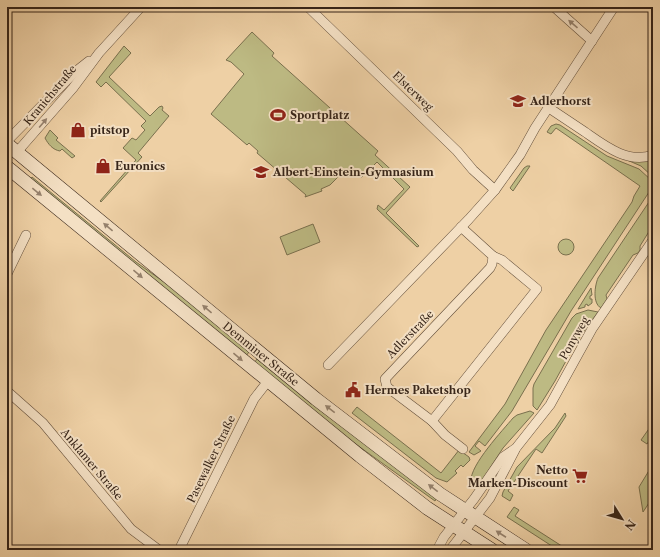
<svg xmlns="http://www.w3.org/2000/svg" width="660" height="557" font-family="'Libre Caslon Text',serif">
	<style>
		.green { fill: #bdba83; stroke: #7a704e }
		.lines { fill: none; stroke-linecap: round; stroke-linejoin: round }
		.street-casing { stroke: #65503c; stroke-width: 10 }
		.secondary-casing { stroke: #372519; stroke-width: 14 }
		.street { stroke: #f4e0c4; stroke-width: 9 }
		.secondary { stroke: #f4e0c4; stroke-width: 13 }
		.oneway { fill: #96826e }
		.labels { text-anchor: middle; stroke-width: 4; stroke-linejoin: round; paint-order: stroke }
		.street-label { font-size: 11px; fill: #372519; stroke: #f4e0c4 }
		.poi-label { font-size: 11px; font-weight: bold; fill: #372519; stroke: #f4e0c4; text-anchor: start }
	</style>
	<rect width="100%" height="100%" fill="#eed0a5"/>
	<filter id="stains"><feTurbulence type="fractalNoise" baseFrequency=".005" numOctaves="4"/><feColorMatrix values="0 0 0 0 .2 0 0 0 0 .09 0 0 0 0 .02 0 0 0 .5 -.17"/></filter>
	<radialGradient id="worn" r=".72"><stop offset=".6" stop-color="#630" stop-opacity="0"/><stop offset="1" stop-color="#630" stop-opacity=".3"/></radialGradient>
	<g class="green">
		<path d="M252 32 274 53 272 56 378 151 375 155 410 187 386 213 419 246 417 247 377 209 378 205 384 210 404 189 377 162 361 178 354 170 349 175 344 171 330 185 321 189 322 191 305 197 306 195 257 153 258 151 249 143 247 145 211 114 244 74 231 62 226 60Z"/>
		<path d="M124 46 131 53 109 77 150 116 159 107 162 106 163 108 162 110 169 116 138 153 142 157 101 202 100 201 136 160 123 148 132 138 136 140 145 130 141 126 146 121 106 82 101 87 96 82Z"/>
		<path d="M556 124 560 125 607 156 639 169 651 180 653 186 571 311 512 411 485 446 479 441 475 446 481 451 474 455 469 452 505 404 546 330 632 202 634 196 640 186 556 128 551 134 547 132 551 126Z"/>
		<path d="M50 130 58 138 56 140 75 156 72 158 62 149 60 151C53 150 48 144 45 138Z"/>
		<path d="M627 160 640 161 653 160V177L641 166Z"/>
		<path d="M527 166H530L513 191 510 188 524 168Z"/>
		<path d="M32 177 136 262 171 287 249 352 246 356 30 180Z"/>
		<path d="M653 196V225L640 246V250L638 253 633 255 606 295 607 299 601 308C592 303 595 285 598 278Z"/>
		<path d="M313 224 320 242 287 255 280 237Z"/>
		<circle cx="566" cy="247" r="8"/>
		<path d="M591 288 592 295 590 296V299H592V303L588 306 587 304 585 305V307L578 309Z"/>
		<path d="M588 310 598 312 577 341 555 381 537 410 533 406V388L534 384 572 318 576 314Z"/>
		<path d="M257 359 317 408 437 498 435 501 343 435 254 363Z"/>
		<path d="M357 407 441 473 459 450 469 457 470 460 463 467 461 465 455 471 457 473 447 482 436 478 352 413Z"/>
		<path d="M530 411 534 413 503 448 477 488C474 486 471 484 471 481 470 465 503 430 513 418L517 415Z"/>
		<path d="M565 413 566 416 542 453 536 449 508 491 513 495 510 501 502 496 503 492 517 467 555 428Z"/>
		<path d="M653 423V434L647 444 641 440Z"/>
		<path d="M653 464V497L643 512 639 487Z"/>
		<path d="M514 507 519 510 515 516 568 550H558L507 517Z"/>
	</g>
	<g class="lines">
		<defs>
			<g id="street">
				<path d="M308 7 457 151 473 170 495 190"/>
				<path d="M554 7 592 41"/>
				<path d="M549 108C561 116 573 124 585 132 605 146 628 164 653 155"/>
				<path d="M7 141 75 72 89 61"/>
				<path d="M17 152 73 88 99 53 141 7"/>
				<path d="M461 227 493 256 492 264 490 268 385 379 387 387 432 421 445 435 463 449"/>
				<path d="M7 274 26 235"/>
				<path d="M328 365 469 219 495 190 520 155 535 128 614 7"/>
				<path d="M7 391 43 423 131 529 159 550"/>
				<path d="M432 421 537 289 502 260 493 256"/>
				<path d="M179 550 254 399 268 381"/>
				<path d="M437 550 444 537 474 499 503 457 516 448 550 405 592 329 653 240"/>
				<path d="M450 550 490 498 515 450"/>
			</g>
			<g id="secondary">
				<path d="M7 144 316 399 440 494 526 550"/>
				<path d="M7 167 360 456 427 508 492 550"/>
			</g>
		</defs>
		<use href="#street" class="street-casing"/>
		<use href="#secondary" class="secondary-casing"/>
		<use href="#street" class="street"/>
		<use href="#secondary" class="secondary"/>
	</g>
	<defs><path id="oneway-solid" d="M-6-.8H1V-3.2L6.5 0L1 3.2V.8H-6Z"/></defs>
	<g class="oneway">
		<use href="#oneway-solid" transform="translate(573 24) rotate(-139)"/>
		<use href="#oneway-solid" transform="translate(43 123) rotate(-50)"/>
		<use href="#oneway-solid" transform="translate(37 192) rotate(39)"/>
		<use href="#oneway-solid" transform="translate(108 227) rotate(-140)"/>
		<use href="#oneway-solid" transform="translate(138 274) rotate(40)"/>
		<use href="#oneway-solid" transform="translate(207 309) rotate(-140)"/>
		<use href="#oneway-solid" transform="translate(238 357) rotate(40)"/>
		<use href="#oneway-solid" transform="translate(330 409) rotate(-142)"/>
		<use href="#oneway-solid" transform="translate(433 488) rotate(-142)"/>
		<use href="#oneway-solid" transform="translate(501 534) rotate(-147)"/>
	</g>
	<defs>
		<symbol id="school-bare" viewBox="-9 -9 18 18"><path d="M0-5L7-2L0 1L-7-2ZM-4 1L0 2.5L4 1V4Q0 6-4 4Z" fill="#8f2418" stroke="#f4e0c4" stroke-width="2.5" paint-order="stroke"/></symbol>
		<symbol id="stadium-bare" viewBox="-9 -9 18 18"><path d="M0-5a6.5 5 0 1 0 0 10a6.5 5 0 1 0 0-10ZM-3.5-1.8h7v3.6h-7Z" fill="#8f2418" stroke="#f4e0c4" stroke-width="2.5" paint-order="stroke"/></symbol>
		<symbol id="shop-bare" viewBox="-9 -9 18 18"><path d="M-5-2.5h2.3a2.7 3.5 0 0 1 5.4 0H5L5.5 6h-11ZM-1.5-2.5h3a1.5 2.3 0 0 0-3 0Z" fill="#8f2418" stroke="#f4e0c4" stroke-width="2.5" paint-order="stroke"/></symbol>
		<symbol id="civic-bare" viewBox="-9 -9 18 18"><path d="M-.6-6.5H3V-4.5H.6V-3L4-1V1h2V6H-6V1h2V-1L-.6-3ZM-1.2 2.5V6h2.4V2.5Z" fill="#8f2418" stroke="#f4e0c4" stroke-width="2.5" paint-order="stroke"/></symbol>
		<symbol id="supermarket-bare" viewBox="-9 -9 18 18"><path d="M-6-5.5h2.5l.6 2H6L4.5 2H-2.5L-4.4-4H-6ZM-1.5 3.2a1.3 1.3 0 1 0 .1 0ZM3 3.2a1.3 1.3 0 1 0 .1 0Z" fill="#8f2418" stroke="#f4e0c4" stroke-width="2.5" paint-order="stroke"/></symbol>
	</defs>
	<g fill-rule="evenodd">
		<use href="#school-bare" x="507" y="90" width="22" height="22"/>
		<use href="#stadium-bare" x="267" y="104" width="22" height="22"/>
		<use href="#shop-bare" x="67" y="119" width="22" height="22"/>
		<use href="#shop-bare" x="92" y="155" width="22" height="22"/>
		<use href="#school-bare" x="250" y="161" width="22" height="22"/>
		<use href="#civic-bare" x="342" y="379" width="22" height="22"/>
		<use href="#supermarket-bare" x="569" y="465" width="22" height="22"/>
	</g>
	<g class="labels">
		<g class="street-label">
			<text transform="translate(413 91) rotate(44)" y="4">Elsterweg</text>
			<text transform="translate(50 95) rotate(-50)" y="4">Kranichstraße</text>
			<text transform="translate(410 334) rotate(-46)" y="4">Adlerstraße</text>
			<text transform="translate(574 338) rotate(-60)" y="4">Ponyweg</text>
			<text transform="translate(261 354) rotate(39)" y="4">Demminer Straße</text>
			<text transform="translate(211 459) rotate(-64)" y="4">Pasewalker Straße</text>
			<text transform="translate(92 464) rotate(50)" y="4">Anklamer Straße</text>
		</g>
		<g class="poi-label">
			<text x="530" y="105">Adlerhorst</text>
			<text x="290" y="119">Sportplatz</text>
			<text x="90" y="134">pitstop</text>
			<text x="115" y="170">Euronics</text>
			<text x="273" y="176">Albert-Einstein-Gymnasium</text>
			<text x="365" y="394">Hermes Paketshop</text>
			<text x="568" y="474" text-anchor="end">Netto<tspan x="568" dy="13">Marken-Discount</tspan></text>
		</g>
	</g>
	<rect width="660" height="557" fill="none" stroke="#eed0a5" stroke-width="24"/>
	<rect x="8" y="8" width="644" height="541" fill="none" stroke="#372519" stroke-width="2"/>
	<rect x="12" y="12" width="636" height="533" fill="none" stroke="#372519"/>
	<g transform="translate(622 519) rotate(127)" stroke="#f4e0c4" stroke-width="3" paint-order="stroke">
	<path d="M0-3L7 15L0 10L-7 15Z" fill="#372519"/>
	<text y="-6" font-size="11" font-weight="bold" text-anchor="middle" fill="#372519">N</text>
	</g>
	<rect width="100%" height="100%" filter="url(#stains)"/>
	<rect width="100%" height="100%" fill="url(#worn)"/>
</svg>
